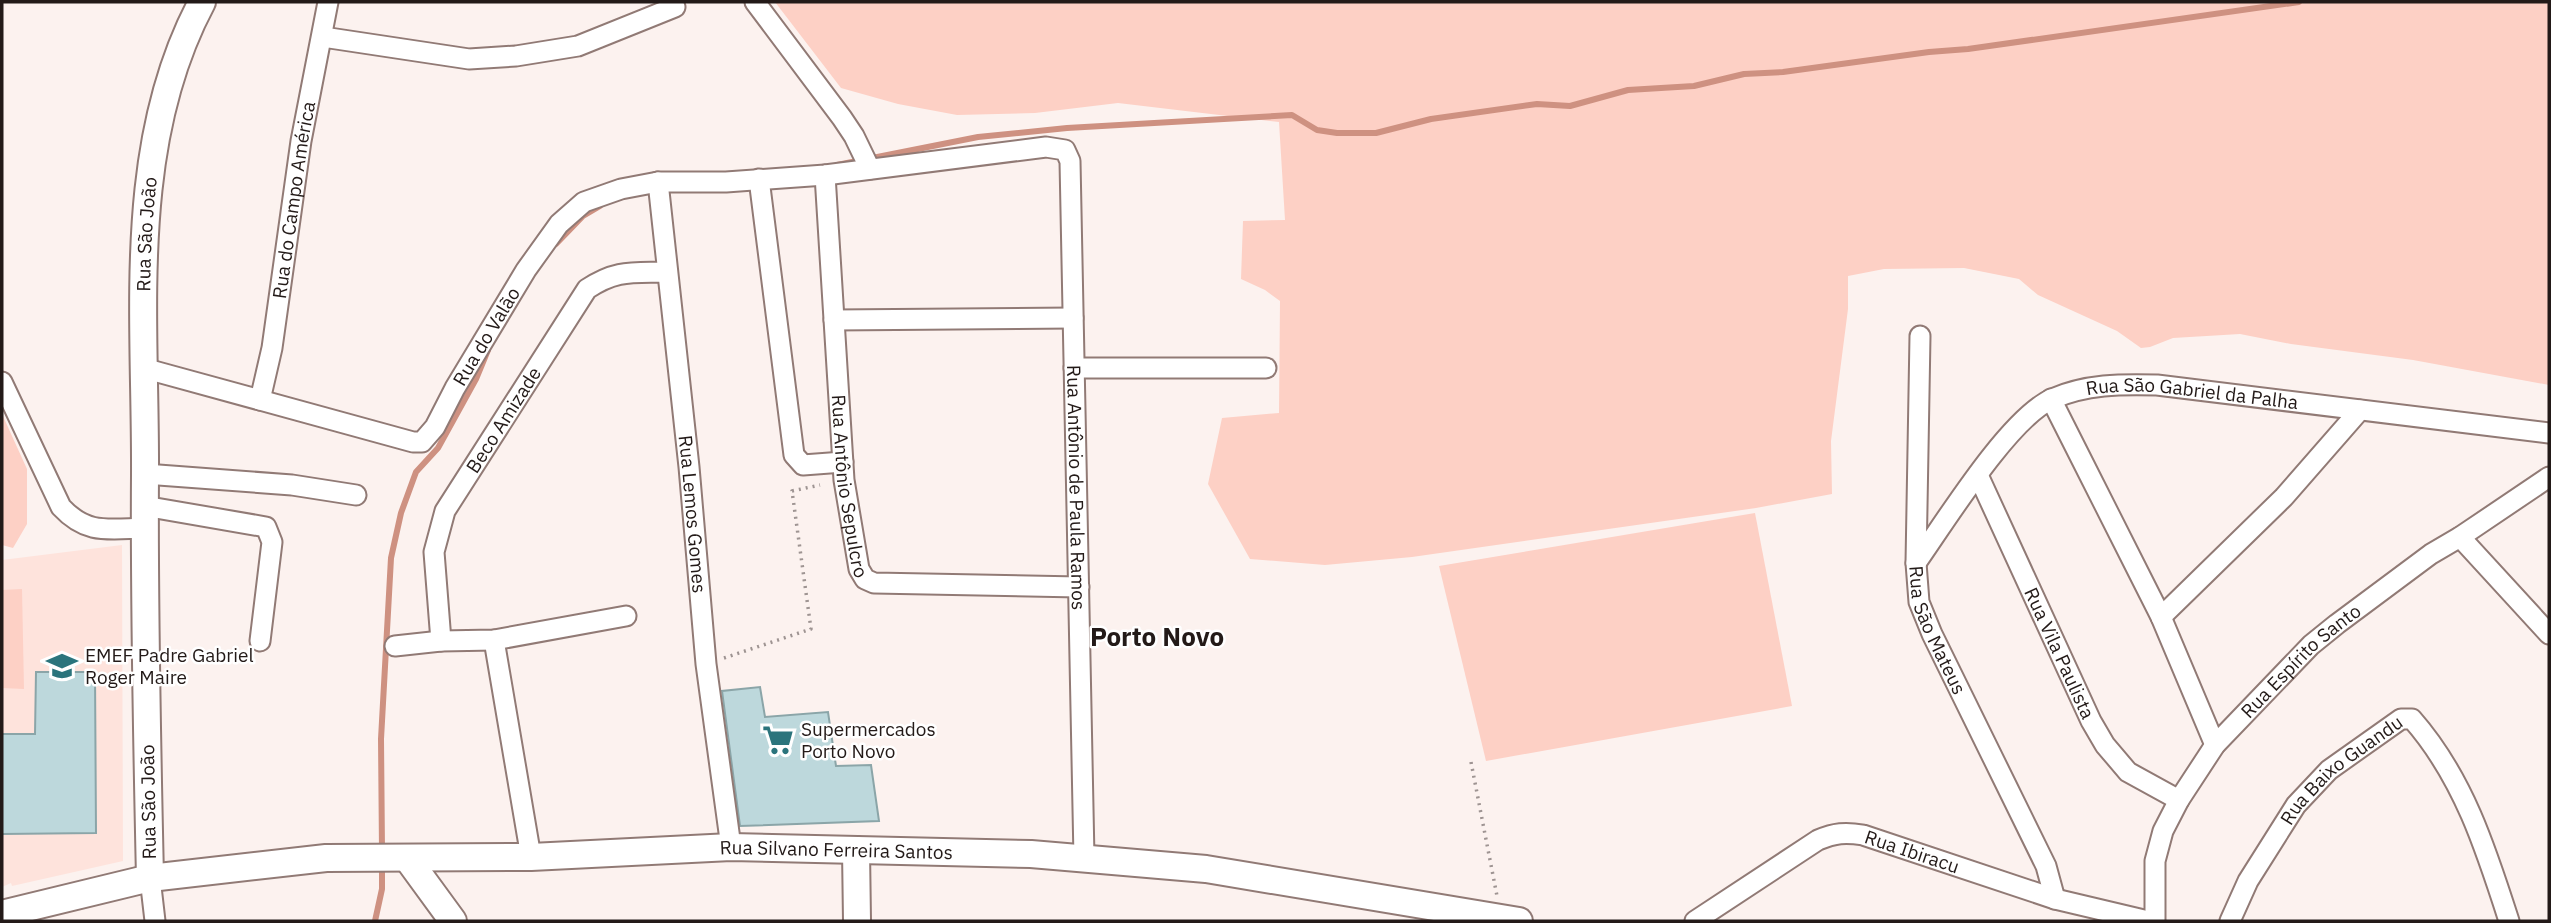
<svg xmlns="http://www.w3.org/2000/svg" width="2551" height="923" font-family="'IBM Plex Sans',sans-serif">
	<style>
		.built { fill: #fee3dc }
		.green { fill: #fdd0c5 }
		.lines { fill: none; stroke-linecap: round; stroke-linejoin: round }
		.stream { stroke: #ce9181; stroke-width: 6 }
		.building { fill: #bdd8dc; stroke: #8ba5a8; stroke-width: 2 }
		.street-casing { stroke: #917a75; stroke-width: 23 }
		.secondary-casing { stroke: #917a75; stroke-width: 30 }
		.path { stroke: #9e9492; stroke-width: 3.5; stroke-dasharray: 2 5; stroke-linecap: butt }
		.street { stroke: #fff; stroke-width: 19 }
		.secondary { stroke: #fff; stroke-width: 26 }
		.labels { text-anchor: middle; stroke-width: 5; stroke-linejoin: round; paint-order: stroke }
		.street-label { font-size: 19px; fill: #231a18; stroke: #fff }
		.poi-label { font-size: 19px; fill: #231a18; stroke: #fff; text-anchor: start }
		.district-label { font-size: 26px; font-weight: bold; fill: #231a18; stroke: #fff }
	</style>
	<rect width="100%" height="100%" fill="#fcf2ef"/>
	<path class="built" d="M122 545 123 861 12 886 11 883 2 887V560Z"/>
	<g class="green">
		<path d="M775 2H2549V385L2413 360 2291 344 2240 334 2173 338 2150 347 2141 348 2117 331 2038 295 2019 279 1964 268 1884 269 1848 276V309L1831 441 1832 494 1756 508 1412 557 1325 565 1250 559 1208 484 1222 418 1279 413 1280 301 1265 290 1241 279 1243 221 1285 220 1279 122 1118 103 1035 113 957 115 898 104 841 88Z"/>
		<path d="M2 414 27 469V524L13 548 2 545Z"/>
		<path d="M1755 513 1792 706 1486 761 1439 566Z"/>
		<path d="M22 589 24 689 2 688V590Z"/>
	</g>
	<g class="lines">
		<g class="stream">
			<path d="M837 165 978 137 1067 128 1292 115 1317 130 1337 133H1376L1431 119 1537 104 1570 106 1628 90 1694 86 1744 74 1783 72 1929 52 1968 49 2299 2"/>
			<path d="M556 244 583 216 600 206"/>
			<path d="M382 850 381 739 391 558 401 513 416 472 438 448 476 379 488 350"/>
			<path d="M375 921 382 889V864"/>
		</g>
	</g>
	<g class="building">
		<path d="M36 672H95L96 833 2 834V734H35Z"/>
		<path d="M760 687 765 717 828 712 836 766 871 765 879 821 740 826 722 691Z"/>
	</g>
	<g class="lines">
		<defs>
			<g id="street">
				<path d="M755 2 842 118 854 136 870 169"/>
				<path d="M323 37 469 59 516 56 578 46 675 7"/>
				<path id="s1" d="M825 175 844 480 859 569 865 579 874 583 1079 587"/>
				<path d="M759 179 794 455 803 465 843 462"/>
				<path id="s2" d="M658 182 689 467 706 664 731 847"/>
				<path d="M834 320 1073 318"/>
				<path id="s3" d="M1920 336 1916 563 1919 602 1932 634 2046 866 2055 899"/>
				<path id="s4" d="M143 368 413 442H422L435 427 455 388 526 270 559 224 584 202 621 189 658 182H726L825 175 1046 147 1065 150 1070 161 1084 858"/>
				<path d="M1074 368H1266"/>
				<path d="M2 382 61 507C87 535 108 529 144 528"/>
				<path d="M2051 399 2161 617 2215 745"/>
				<path id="s5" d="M260 400 272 348 301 141 328 2"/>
				<path d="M145 474 292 485 356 495"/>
				<path id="s6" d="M1978 475 2091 721 2105 745 2128 772 2179 800"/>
				<path d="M144 506 266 527 272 542 260 641"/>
				<path d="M2460 537 2549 634"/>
				<path id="s7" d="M1916 563C1945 522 2009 418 2052 399 2086 384 2121 384 2157 385L2549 433"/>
				<path d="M2161 617 2284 497 2360 410"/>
				<path d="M494 640 531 857"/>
				<path id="s8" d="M441 641 434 552 445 511 587 289C617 269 633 273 667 272"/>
				<path d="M395 646 441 641 494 640 626 616"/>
				<path d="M150 878 155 921"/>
				<path id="s9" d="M1695 921 1818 840C1835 833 1845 832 1863 835L2055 899 2148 921"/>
				<path id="s10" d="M2155 921V861L2163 831 2179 800 2215 745 2311 645 2337 624 2431 554 2460 537 2549 477"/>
				<path id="s11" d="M2230 921 2248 881 2296 805 2329 770 2401 719H2412C2463 777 2486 849 2509 921"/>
			</g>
			<g id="secondary">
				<path d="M856 850 857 921"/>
				<path d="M407 858 453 921"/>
				<path id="s12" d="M150 878C147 743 144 609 145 475 146 317 125 146 202 2"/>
				<path id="s13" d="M2 914 150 878 326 858 531 857 731 847 1031 854 1206 869 1519 921"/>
			</g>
		</defs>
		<use href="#street" class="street-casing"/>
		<use href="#secondary" class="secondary-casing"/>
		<g class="path">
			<path d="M724 658 811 629 792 491 820 485"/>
			<path d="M1471 762 1497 896"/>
		</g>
		<use href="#street" class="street"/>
		<use href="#secondary" class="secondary"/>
	</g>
	<defs>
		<symbol id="school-bare" viewBox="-9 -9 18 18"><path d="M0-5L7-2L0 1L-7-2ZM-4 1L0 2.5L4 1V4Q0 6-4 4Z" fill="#2b747c" stroke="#fff" stroke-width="2.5" paint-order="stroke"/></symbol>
		<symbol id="supermarket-bare" viewBox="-9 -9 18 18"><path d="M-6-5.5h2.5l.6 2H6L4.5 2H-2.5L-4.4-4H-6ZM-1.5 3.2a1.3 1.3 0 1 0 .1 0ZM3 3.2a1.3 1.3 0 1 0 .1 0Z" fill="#2b747c" stroke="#fff" stroke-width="2.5" paint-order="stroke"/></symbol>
	</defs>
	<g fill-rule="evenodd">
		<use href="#school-bare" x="40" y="644" width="44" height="44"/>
		<use href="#supermarket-bare" x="756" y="718" width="44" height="44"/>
	</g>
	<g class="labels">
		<g class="street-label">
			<text dy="7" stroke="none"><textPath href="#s5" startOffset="203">Rua do Campo América</textPath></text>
			<text dy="7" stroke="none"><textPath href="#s12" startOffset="644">Rua São João</textPath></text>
			<text dy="7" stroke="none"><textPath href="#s4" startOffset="413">Rua do Valão</textPath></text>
			<text dy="7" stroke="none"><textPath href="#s7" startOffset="357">Rua São Gabriel da Palha</textPath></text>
			<text dy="7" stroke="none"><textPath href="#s8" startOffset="240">Beco Amizade</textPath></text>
			<text dy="7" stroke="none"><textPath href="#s1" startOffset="312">Rua Antônio Sepulcro</textPath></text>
			<text dy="7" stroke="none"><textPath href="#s4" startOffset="1405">Rua Antônio de Paula Ramos</textPath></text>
			<text dy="7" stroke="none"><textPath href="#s2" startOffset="334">Rua Lemos Gomes</textPath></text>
			<text dy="7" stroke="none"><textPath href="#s3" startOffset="298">Rua São Mateus</textPath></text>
			<text dy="7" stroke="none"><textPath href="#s6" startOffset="196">Rua Vila Paulista</textPath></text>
			<text dy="7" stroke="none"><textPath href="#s10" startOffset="312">Rua Espírito Santo</textPath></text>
			<text dy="7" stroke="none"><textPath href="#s11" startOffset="191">Rua Baixo Guandu</textPath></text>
			<text transform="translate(148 802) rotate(-91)" y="7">Rua São João</text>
			<text dy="7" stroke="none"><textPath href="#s13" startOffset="840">Rua Silvano Ferreira Santos</textPath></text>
			<text dy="7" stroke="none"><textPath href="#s9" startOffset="245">Rua Ibiracu</textPath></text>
		</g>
		<g class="poi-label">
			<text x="85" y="662">EMEF Padre Gabriel<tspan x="85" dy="22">Roger Maire</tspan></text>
			<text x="801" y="736">Supermercados<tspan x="801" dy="22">Porto Novo</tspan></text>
		</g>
		<g class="district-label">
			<text x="1157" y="646">Porto Novo</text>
		</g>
	</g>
	<rect width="2551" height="923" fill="none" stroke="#231a18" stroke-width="7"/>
</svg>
